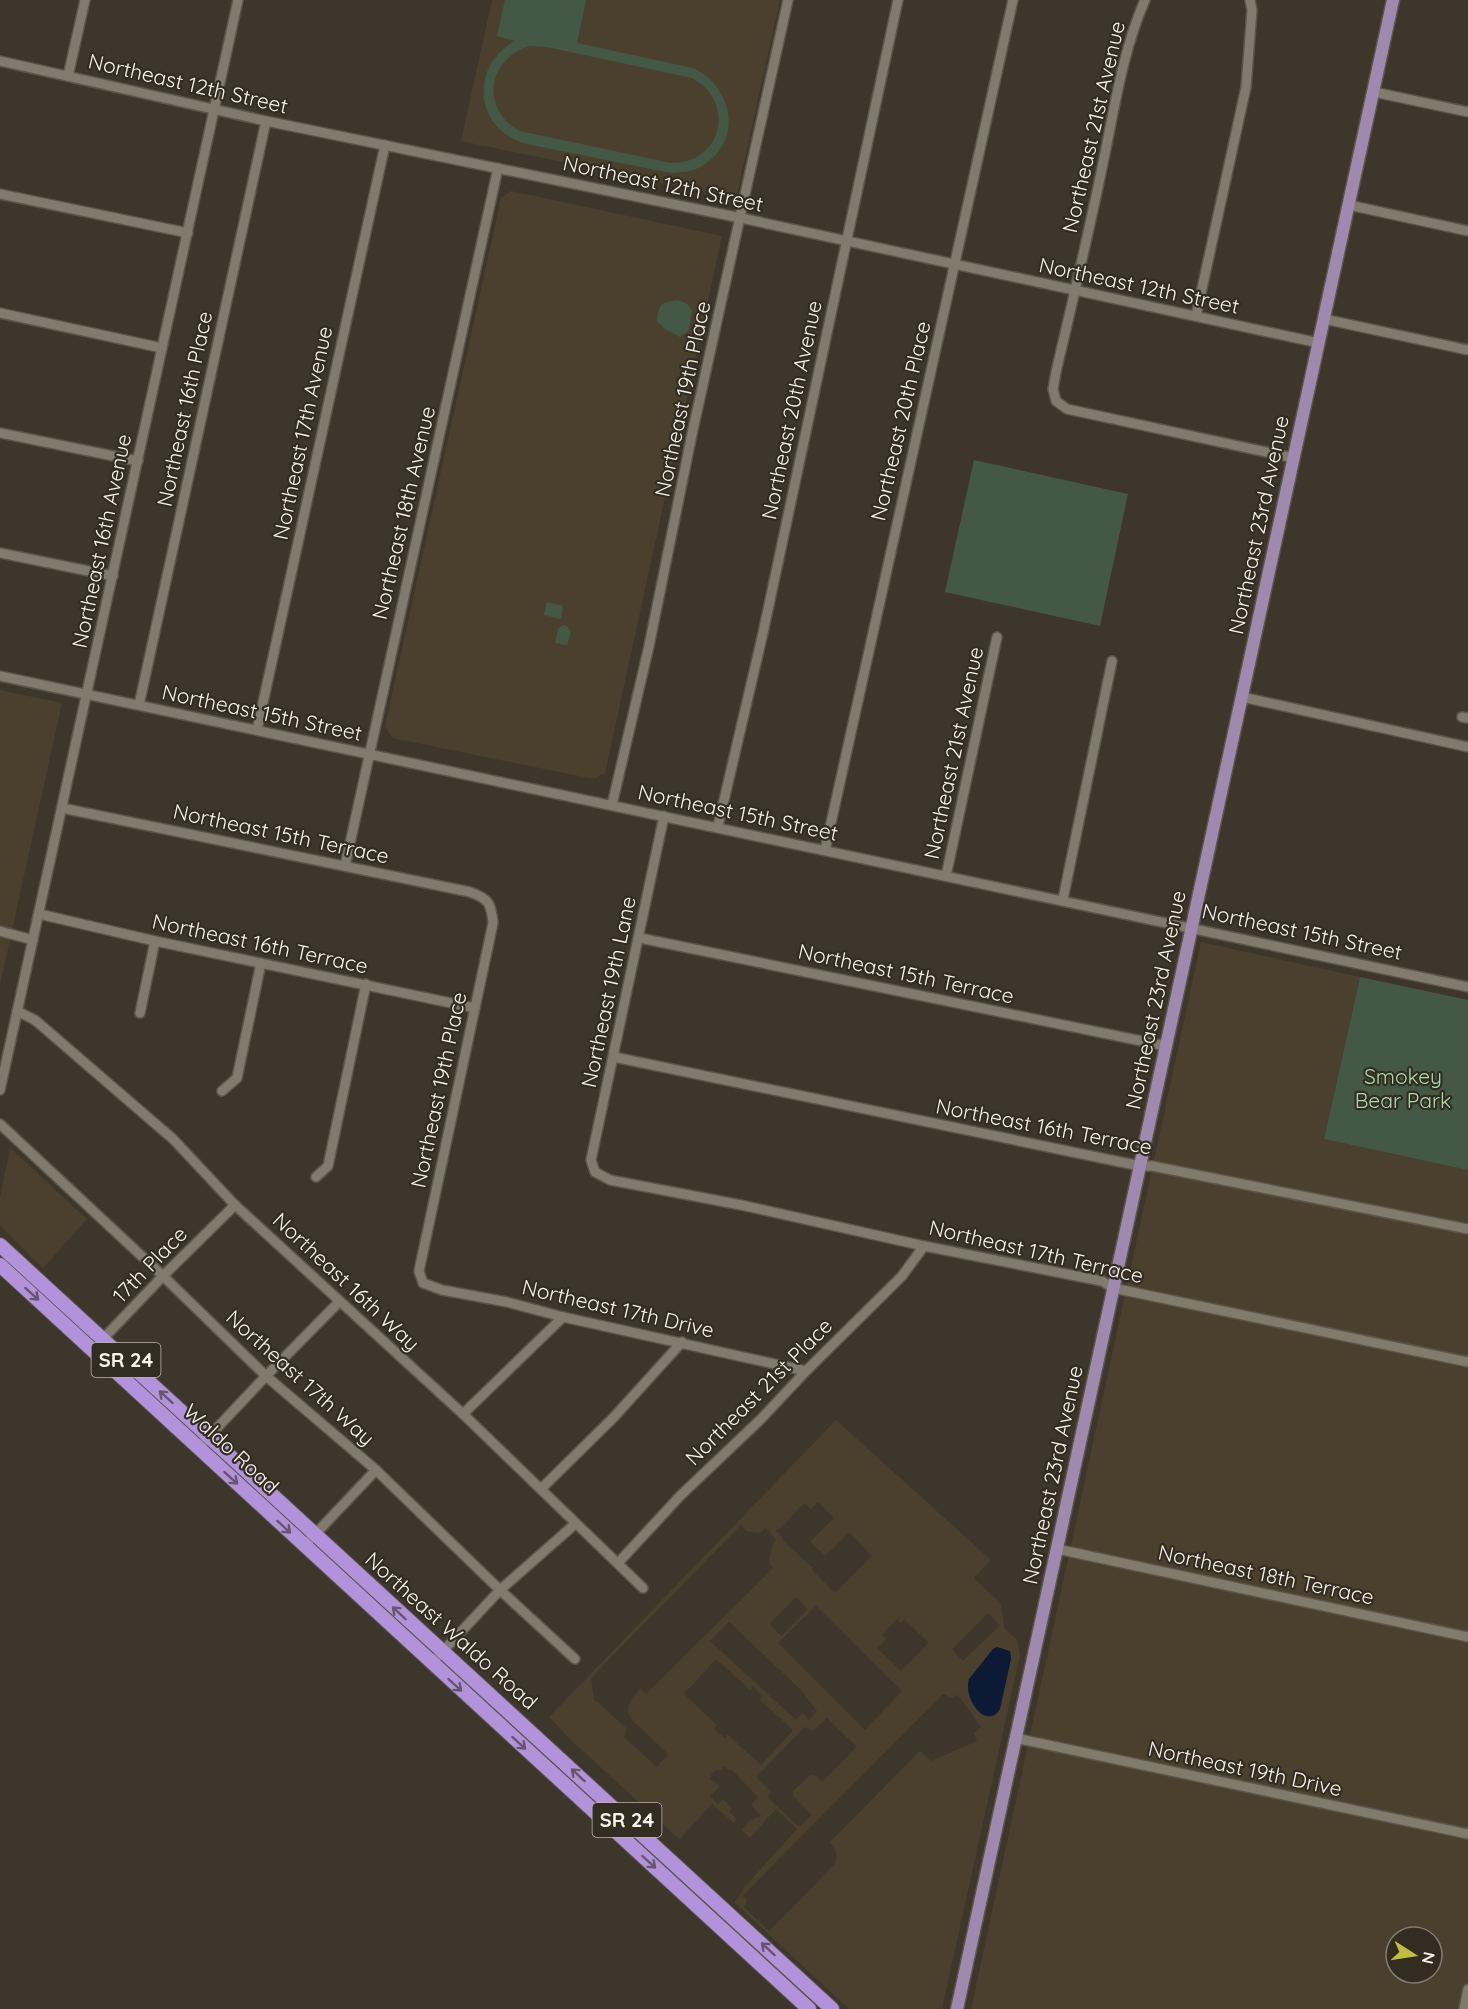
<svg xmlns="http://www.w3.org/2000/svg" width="1468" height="2009" font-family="Quicksand,sans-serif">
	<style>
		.built { fill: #4b402e; fill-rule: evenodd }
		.green { fill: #435946; fill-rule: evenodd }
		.water { fill: #0d1a36 }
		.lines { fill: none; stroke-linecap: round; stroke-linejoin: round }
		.minor-casing { stroke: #5c554b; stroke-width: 12 }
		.major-casing { stroke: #5c554b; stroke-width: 15 }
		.highway-casing { stroke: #5c554b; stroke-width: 16 }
		.minor { stroke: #827a6c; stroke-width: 9 }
		.major { stroke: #9f89af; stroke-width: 12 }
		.highway { stroke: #b293db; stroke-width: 14 }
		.oneway { stroke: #66556b }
		.labels { text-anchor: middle; stroke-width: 4.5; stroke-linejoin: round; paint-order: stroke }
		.shield { fill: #342c21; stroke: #bdb7af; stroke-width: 1.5 }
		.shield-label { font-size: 20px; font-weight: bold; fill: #f8f3ec }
		.street-label { font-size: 21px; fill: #f8f3ec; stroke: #342c21 }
		.park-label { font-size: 21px; fill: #a5ddad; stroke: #342c21 }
	</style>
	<rect width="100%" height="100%" fill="#3e362b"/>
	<g class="built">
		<path d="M492 0H780L736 198 461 141Z"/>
		<path d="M511 191 722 236 605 773 594 779 392 738 385 726 501 198Z"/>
		<path d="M0 690 62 703 0 985Z"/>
		<path d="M1201 942 1360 977 1324 1139 1468 1170V2009H971ZM1396 1937H1432V1973H1396Z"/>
		<path d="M10 1148 87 1219 43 1268 0 1225V1197Z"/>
		<path d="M836 1420 991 1560 974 1578 1001 1604 1004 1628 1017 1640 1020 1655 942 2009H849L734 1902 743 1891 742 1890 797 1829 776 1809 750 1838 742 1830 751 1819 753 1820 756 1817 758 1818 761 1815 751 1805 758 1797 732 1770 730 1771 724 1766 720 1771 717 1770 710 1774 712 1776 710 1779 720 1786 710 1796 718 1804 723 1799 732 1808 729 1812 737 1819 734 1823 712 1804 679 1840V1839L573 1742 549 1717ZM818 1502 834 1518 810 1542 825 1556 849 1532 872 1556 835 1593 812 1570 813 1568 782 1540 783 1538 776 1531 786 1523 801 1506 805 1504 811 1509ZM741 1525 746 1531 760 1533 766 1528 776 1540 772 1545 769 1563 773 1568 646 1694 640 1689 632 1698 628 1707V1712L632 1720 668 1754 657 1767 624 1737 627 1729 594 1699 591 1678ZM796 1597 808 1609 781 1636 769 1624ZM816 1606 902 1691 865 1730 778 1643ZM988 1613 1000 1625 963 1661 952 1649ZM897 1619 901 1623 904 1619 929 1643 901 1671 877 1648 886 1639 882 1635ZM729 1622 800 1689 817 1711 809 1720 802 1713 796 1720 710 1641ZM997 1647 1010 1651 1011 1659 998 1713 982 1715 971 1700 968 1685 969 1679 993 1649ZM716 1659 750 1690 753 1686 763 1696 760 1700 793 1730 761 1765 728 1735 725 1738 714 1729 717 1725 684 1694ZM943 1694 951 1698 958 1695 981 1727 974 1733 977 1741 931 1761 920 1751 830 1842 837 1854 835 1864 769 1931 744 1907 747 1900 743 1895ZM827 1718 857 1747 822 1782 814 1775H810L793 1791V1796L812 1815 799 1827 768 1798 771 1792 756 1777 805 1727 813 1731Z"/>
	</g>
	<g class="green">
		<path d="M505 0H586L577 43 693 68C733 87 744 141 702 166 692 172 682 172 671 173L527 144C474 130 469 66 515 41L497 36ZM529 46 547 47 692 78C737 102 722 164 671 163L520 131C480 110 487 59 529 46Z"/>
		<path d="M678 300 687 304 692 310 689 330 680 337 665 329 657 321C659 303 661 303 678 300Z"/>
		<path d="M974 460 1128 494 1100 626 945 592Z"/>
		<path d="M547 602 563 606 561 619 544 615Z"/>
		<path d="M563 625 568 627 571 631 567 645 555 643 558 629Z"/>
		<path d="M1360 977 1468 1000V1170L1324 1139Z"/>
	</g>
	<path class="water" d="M997 1647 1010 1651 1011 1659 1000 1709C989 1727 972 1708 969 1694 967 1689 968 1684 969 1679L993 1649Z"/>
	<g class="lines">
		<defs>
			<g id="minor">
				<path d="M1145 0C1122 52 1114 112 1102 168 1088 236 1072 304 1056 372L1053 389 1056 401 1067 409 1294 458"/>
				<path d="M0 61 266 121 741 218 1319 343"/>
				<path d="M68 76 85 0"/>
				<path d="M1374 92 1468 112"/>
				<path d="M0 194 188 233"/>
				<path d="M1349 205 1468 231"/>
				<path d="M0 313 162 348"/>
				<path d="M1196 316 1246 87 1252 10 1250 0"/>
				<path d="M1324 319 1468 350"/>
				<path d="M0 433 138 461"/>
				<path d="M0 553 113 576"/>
				<path d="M0 676C489 780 979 880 1468 987"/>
				<path d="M1242 697 1468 747"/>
				<path d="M139 705 266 121"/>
				<path d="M1462 717 1468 718"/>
				<path d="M257 730 385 145"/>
				<path d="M612 805 649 646 692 434 788 0"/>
				<path d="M62 808 470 892C489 899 491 903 493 923L419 1271 423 1283 442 1290 507 1302 563 1317 806 1371"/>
				<path d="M664 816 591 1160 595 1172 610 1180 741 1205 924 1246 1102 1281 1113 1288 1468 1362"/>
				<path d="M718 826 763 633 898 0"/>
				<path d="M825 850 1013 0"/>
				<path d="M345 866 498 168"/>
				<path d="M946 876 997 637"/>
				<path d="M1063 899 1112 661"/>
				<path d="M39 914 155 941 475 1008"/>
				<path d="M0 931 33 940"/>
				<path d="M640 938 1166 1046"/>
				<path d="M17 1011 35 1020 173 1139 235 1205 463 1414 643 1588"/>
				<path d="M140 1013 155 941"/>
				<path d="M614 1057 1140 1166H1152L1468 1229"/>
				<path d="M0 1090 238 0"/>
				<path d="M222 1091 237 1078 261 963"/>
				<path d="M0 1124 163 1276 266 1376 376 1470 500 1590 575 1659"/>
				<path d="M316 1177 328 1166 366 984"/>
				<path d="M100 1342 163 1276 235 1205"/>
				<path d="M463 1414 563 1317"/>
				<path d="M198 1448 266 1376 339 1302"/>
				<path d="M541 1489 614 1417 682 1342"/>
				<path d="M304 1546 376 1470"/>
				<path d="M1057 1549 1468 1637"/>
				<path d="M618 1563 680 1496 762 1418 806 1371 902 1276 924 1246"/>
				<path d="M431 1664 500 1590 575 1524"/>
				<path d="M1015 1738 1468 1834"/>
				<path d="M1464 2009 1468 1989"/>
			</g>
			<path id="major" d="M957 2009 1393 0"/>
			<g id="highway">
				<path d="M0 1245 832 2009"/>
				<path d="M0 1265 809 2009"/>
			</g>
		</defs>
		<use href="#minor" class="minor-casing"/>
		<use href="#major" class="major-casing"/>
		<use href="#highway" class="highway-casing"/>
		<use href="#minor" class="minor"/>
		<use href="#major" class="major"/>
		<use href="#highway" class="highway"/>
	</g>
	<defs><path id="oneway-shaft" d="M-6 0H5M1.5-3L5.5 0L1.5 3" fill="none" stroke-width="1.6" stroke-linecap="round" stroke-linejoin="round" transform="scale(1.5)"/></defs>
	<g class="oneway">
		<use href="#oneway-shaft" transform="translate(32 1294) rotate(42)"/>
		<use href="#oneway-shaft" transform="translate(166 1397) rotate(-138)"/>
		<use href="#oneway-shaft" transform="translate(231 1478) rotate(42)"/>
		<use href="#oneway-shaft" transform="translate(284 1527) rotate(43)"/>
		<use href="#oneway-shaft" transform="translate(399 1613) rotate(-137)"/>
		<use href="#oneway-shaft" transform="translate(455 1685) rotate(42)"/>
		<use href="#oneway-shaft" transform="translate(519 1743) rotate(42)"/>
		<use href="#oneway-shaft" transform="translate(578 1775) rotate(-137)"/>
		<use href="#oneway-shaft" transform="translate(649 1862) rotate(42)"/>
		<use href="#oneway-shaft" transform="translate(768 1949) rotate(-137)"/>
	</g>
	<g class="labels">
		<g class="shield">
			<rect x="91.5" y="1343" width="69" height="34" rx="4.5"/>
			<rect x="592.5" y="1803" width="69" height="34" rx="4.5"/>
		</g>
		<g class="shield-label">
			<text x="126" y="1367">SR 24</text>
			<text x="627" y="1827">SR 24</text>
		</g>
		<g class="street-label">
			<text transform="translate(188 84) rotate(13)" y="7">Northeast 12th Street</text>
			<text transform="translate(1094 127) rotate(-77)" y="7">Northeast 21st Avenue</text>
			<text transform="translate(663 184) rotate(12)" y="7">Northeast 12th Street</text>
			<text transform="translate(1139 286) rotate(12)" y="7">Northeast 12th Street</text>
			<text transform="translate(683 399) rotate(-78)" y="7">Northeast 19th Place</text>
			<text transform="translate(185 409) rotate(-78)" y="7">Northeast 16th Place</text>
			<text transform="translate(792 410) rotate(-78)" y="7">Northeast 20th Avenue</text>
			<text transform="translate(901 421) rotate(-77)" y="7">Northeast 20th Place</text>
			<text transform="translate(303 433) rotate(-78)" y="7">Northeast 17th Avenue</text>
			<text transform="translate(404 513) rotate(-77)" y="7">Northeast 18th Avenue</text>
			<text transform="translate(1259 525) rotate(-78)" y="7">Northeast 23rd Avenue</text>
			<text transform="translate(102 541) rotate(-78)" y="7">Northeast 16th Avenue</text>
			<text transform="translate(262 713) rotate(12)" y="7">Northeast 15th Street</text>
			<text transform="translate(954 753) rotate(-78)" y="7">Northeast 21st Avenue</text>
			<text transform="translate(738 813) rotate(12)" y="7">Northeast 15th Street</text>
			<text transform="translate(281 834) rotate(12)" y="7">Northeast 15th Terrace</text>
			<text transform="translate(1302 932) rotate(12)" y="7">Northeast 15th Street</text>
			<text transform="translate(260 944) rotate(12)" y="7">Northeast 16th Terrace</text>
			<text transform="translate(906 974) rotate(12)" y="7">Northeast 15th Terrace</text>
			<text transform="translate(609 992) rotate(-78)" y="7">Northeast 19th Lane</text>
			<text transform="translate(1156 1000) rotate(-78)" y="7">Northeast 23rd Avenue</text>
			<text transform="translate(439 1090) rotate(-78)" y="7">Northeast 19th Place</text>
			<text transform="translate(1044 1127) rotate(11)" y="7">Northeast 16th Terrace</text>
			<text transform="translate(1036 1252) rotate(13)" y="7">Northeast 17th Terrace</text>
			<text transform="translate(150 1265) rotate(-46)" y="7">17th Place</text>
			<text transform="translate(346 1282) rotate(43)" y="7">Northeast 16th Way</text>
			<text transform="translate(618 1309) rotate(13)" y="7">Northeast 17th Drive</text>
			<text transform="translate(300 1378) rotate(42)" y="7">Northeast 17th Way</text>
			<text transform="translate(759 1392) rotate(-45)" y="7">Northeast 21st Place</text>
			<text transform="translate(231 1449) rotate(43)" y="7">Waldo Road</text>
			<text transform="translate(1053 1475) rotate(-78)" y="7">Northeast 23rd Avenue</text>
			<text transform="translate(1266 1575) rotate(12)" y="7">Northeast 18th Terrace</text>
			<text transform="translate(451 1631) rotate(42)" y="7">Northeast Waldo Road</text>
			<text transform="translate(1245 1769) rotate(12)" y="7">Northeast 19th Drive</text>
		</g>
		<g class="park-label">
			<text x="1403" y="1084">Smokey<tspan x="1403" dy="24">Bear Park</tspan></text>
		</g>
	</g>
	<g transform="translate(1414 1955) rotate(102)"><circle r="28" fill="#342c21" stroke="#827c72" stroke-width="1.5"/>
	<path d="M0-4.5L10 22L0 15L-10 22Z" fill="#bfbe41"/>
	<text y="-9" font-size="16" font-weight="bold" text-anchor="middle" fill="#f8f3ec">N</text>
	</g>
</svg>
